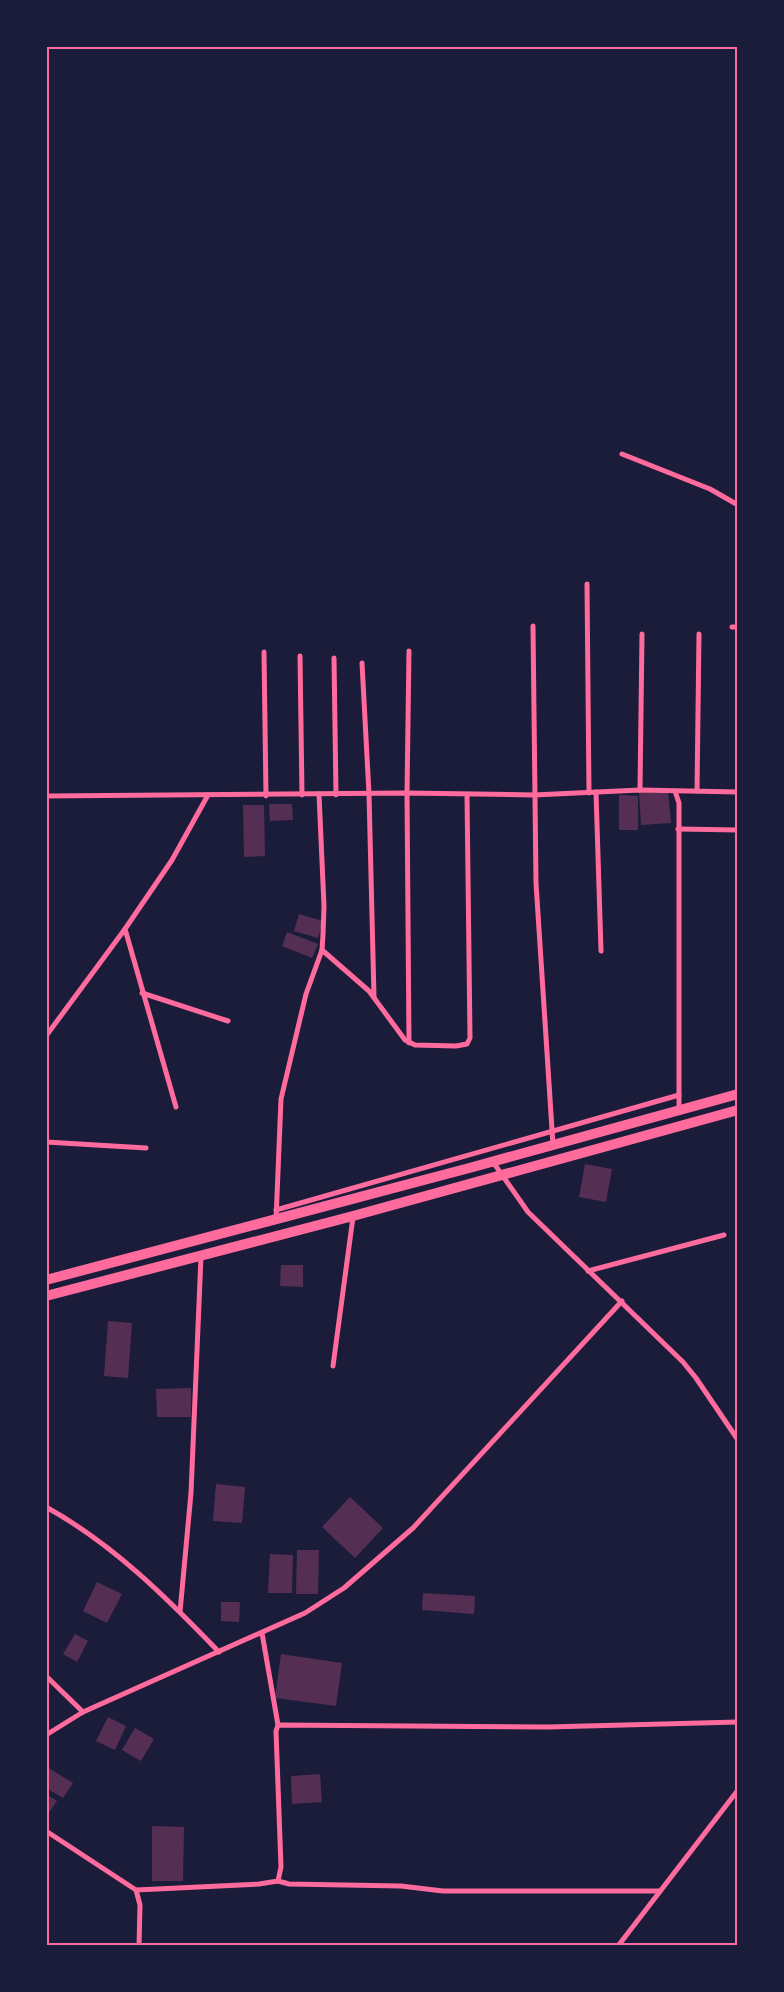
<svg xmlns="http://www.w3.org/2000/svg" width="784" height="1992" font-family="Bitter,serif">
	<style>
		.building { fill: #542f53 }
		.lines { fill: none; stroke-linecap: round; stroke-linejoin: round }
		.minor { stroke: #ff6b9d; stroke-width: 5 }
		.secondary { stroke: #ff6b9d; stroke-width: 10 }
		.neatline { fill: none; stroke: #ff6b9d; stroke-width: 2 }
	</style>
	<rect width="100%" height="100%" fill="#1b1b3a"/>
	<g class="building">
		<path d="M668 791 671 823 641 825 639 793Z"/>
		<path d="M619 795 638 796V830H619Z"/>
		<path d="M269 804H292L293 820 270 821Z"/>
		<path d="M243 805H264L265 856 244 857Z"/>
		<path d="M299 914 323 921 318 938 294 931Z"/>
		<path d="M287 932 318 944 312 958 282 946Z"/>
		<path d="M585 1164 612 1169 606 1202 579 1197Z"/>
		<path d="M281 1265H303V1287L280 1286Z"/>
		<path d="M108 1321 132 1323 128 1378 104 1376Z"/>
		<path d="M191 1388V1417H157L156 1389Z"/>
		<path d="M216 1484 245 1487 242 1523 213 1521Z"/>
		<path d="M350 1497 383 1528 355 1558 322 1527Z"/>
		<path d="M297 1550H319L318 1594H296Z"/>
		<path d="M270 1554 293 1555 292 1593H268Z"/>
		<path d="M97 1582 122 1594 107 1623 83 1611Z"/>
		<path d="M423 1593 475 1596 474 1614 422 1610Z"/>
		<path d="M221 1602H240L239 1622 221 1621Z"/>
		<path d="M75 1634 88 1641 77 1662 63 1654Z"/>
		<path d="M281 1654 342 1663 336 1706 275 1698Z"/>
		<path d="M108 1717 126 1726 115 1750 96 1741Z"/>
		<path d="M135 1728 154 1739 141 1761 122 1750Z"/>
		<path d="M47 1767 73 1783 63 1798 46 1788Z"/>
		<path d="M320 1774 322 1802 292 1804 291 1776Z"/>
		<path d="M46 1794 57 1801 46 1817Z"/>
		<path d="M152 1826 184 1827 183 1881H152Z"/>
	</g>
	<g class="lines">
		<g class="minor">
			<path d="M622 454 710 489 738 505"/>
			<path d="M587 584 589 793"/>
			<path d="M533 626 536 883 553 1145"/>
			<path d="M732 627H738"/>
			<path d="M409 651 407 793 409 1043"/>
			<path d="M264 652 266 796"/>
			<path d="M300 656 302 795"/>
			<path d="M334 658 336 795"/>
			<path d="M362 663 369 794 374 997"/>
			<path d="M640 790 642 634"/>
			<path d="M675 791 679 803V1110"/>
			<path d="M697 791 699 634"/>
			<path d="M596 792 601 951"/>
			<path d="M46 796 407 793 534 795 640 790 738 792"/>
			<path d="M678 829 738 830"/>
			<path d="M125 929 176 1107"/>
			<path d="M322 950 369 991 405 1040 415 1045 456 1046 467 1044 470 1038 467 795"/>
			<path d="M142 993 228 1021"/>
			<path d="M46 1036 125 929 172 860 208 795"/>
			<path d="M46 1142 146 1148"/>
			<path d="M493 1162 528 1212 683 1362 696 1378 738 1440"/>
			<path d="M276 1210 679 1095"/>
			<path d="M276 1220 281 1099 306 994 322 950 323 935 324 906 319 794"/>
			<path d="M588 1271 724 1235"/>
			<path d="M333 1366 353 1217"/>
			<path d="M46 1507C113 1544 167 1598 219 1652"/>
			<path d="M180 1612 191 1493 201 1256"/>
			<path d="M262 1633 278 1725"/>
			<path d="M46 1676 83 1712"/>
			<path d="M46 1735 83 1712 305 1613 344 1588 413 1528 622 1301"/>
			<path d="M46 1831 136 1890 140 1905 139 1946"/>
			<path d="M278 1881 289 1884 401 1886 443 1891H660"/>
			<path d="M136 1890 259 1884 278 1881 281 1867 276 1731 278 1725 548 1727 738 1722"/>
			<path d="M618 1946 738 1790"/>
		</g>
		<g class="secondary">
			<path d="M46 1280 473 1167 738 1094"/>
			<path d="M46 1296 353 1216 738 1110"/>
		</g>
	</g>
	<rect width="784" height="1992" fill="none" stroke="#1b1b3a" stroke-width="95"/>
	<rect x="48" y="48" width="688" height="1896" class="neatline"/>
</svg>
